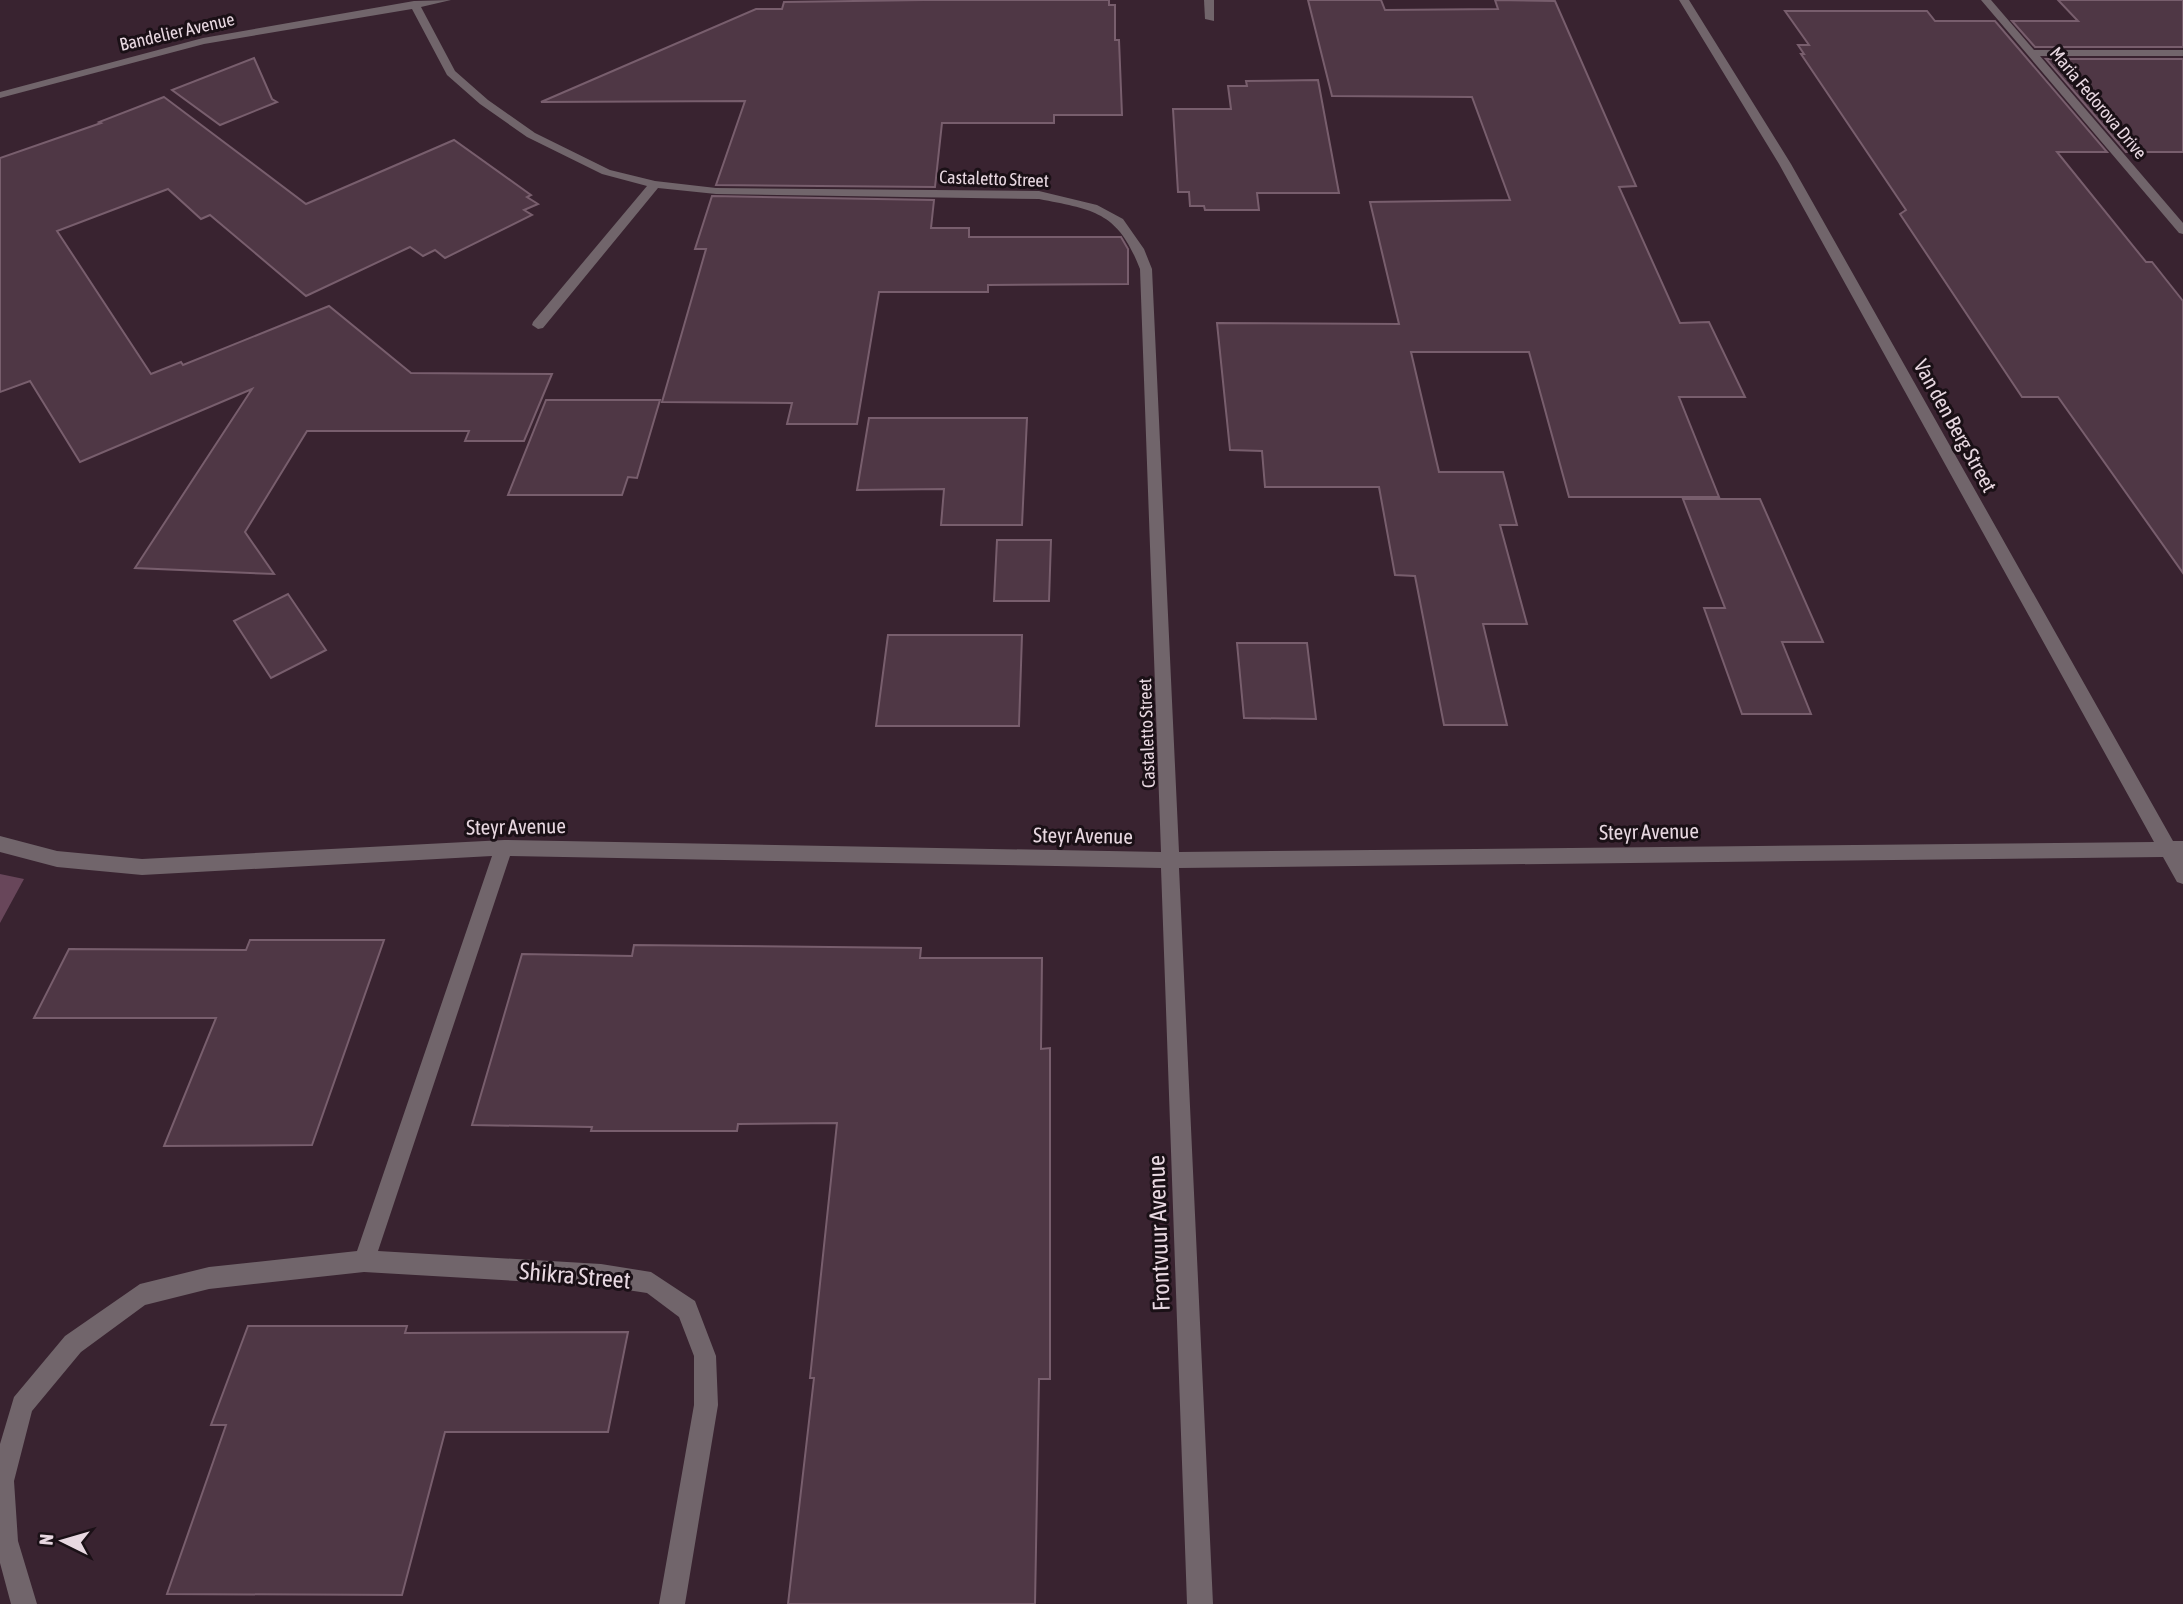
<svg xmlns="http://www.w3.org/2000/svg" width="2183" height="1604" font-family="'Asap Condensed',sans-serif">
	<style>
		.green { fill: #68465a }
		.building { fill: #4f3745; stroke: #785e6d; stroke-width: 2 }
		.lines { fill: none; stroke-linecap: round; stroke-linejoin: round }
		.street { fill: #71656b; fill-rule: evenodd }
		.labels { text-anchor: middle; stroke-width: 6; stroke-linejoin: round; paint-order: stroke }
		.far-street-label { font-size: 18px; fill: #e8d8e1; stroke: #1a1016 }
		.street-label { font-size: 21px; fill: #e8d8e1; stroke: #1a1016 }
		.near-street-label { font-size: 24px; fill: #e8d8e1; stroke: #1a1016 }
	</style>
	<rect width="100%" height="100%" fill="#392330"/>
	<path class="green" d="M0 874 24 879 0 923Z"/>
	<g class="building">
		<path d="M924 0H1109V5H1115V40H1119L1122 115H1054V123H942L935 187 716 185 745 101 541 102 756 9H782L784 2Z"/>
		<path d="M1308 0H1381L1385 10 1498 9 1495 0 1555 1 1636 186 1619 187 1680 323 1709 322 1745 397H1679L1719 497H1569L1529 352H1411L1439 472H1503L1517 525H1500L1527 624H1483L1507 725H1444L1415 576 1395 575 1379 487H1265L1262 451 1230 450 1217 323 1399 324 1370 202 1510 200 1472 97 1332 96Z"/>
		<path d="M2058 0H2183V47H2035L2012 21H2078Z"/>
		<path d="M1785 11H1927L1935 21H1995L2107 152H2057L2146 262H2152L2183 301V573L2058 397H2022L1900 214 1906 210 1801 54H1804L1798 45H1809Z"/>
		<path d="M254 58 272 99 277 102 220 125 172 90Z"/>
		<path d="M2046 59H2183V152H2126Z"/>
		<path d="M1318 80 1339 193H1257L1259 210H1205L1204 206H1190L1189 192H1178L1173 109H1231L1228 86H1247L1246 81Z"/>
		<path d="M164 97 306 204 454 140 531 195 527 197 538 204 524 210 532 215 445 258 435 250 423 256 410 247 306 296 210 215 201 219 168 189 57 231 151 374 181 362 183 365 329 306 411 373 552 374 524 441H465L469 431H307L245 532 274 574 135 568 252 389 80 462 30 381 0 392V158L101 123 99 122Z"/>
		<path d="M712 196 934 200 931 228H969V237H1121L1128 249V284L988 285V292H879L857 424H787L792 403 662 402 706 249H695Z"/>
		<path d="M546 400H660L637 478 628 477 622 495H508Z"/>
		<path d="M869 418H1027L1022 525H941L944 489 857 490Z"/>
		<path d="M1683 499H1760L1823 642H1782L1811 714H1742L1704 608H1725Z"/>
		<path d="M997 540H1051L1049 601H994Z"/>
		<path d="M288 594 326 650 271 678 234 621Z"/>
		<path d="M888 635H1022L1019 726H876Z"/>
		<path d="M1237 643H1307L1316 719 1244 718Z"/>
		<path d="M250 940H384L312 1145 164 1146 216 1018H34L69 949 246 950Z"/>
		<path d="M634 945 921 948 920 958H1042L1041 1049 1050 1048V1379H1039L1035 1604H788L814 1378H810L837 1123 738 1124 737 1131H591L592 1127 472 1125 522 954 632 956Z"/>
		<path d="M248 1326H407L405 1333 628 1332 608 1432H445L402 1595 167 1594 226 1425H211Z"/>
	</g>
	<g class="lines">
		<g class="street">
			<path d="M451 0 421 7 455 71 488 100 535 133 610 170 655 181 716 188 1039 191 1097 205 1123 219 1144 249 1152 269 1179 852 2154 842 1779 164 1679 0H1689L1791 164 2173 841H2183V884L2177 882 2163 857 1179 868 1213 1604H1187L1161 868 510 856 378 1251 601 1264 651 1272 695 1301 716 1356 718 1405 685 1604H659L694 1405V1356L679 1317 647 1293 601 1286 364 1272 209 1289 145 1305 81 1352 32 1411 14 1481 18 1541 37 1604H11L0 1563V1444L14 1397 65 1336 140 1284 209 1267 357 1251 492 856 142 875 57 867 0 852V836L57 851 142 859 504 840 1161 852 1140 269C1118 212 1095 210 1039 199L716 194 658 188 543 328 538 329 532 325 533 322 647 186 602 174 527 137 480 104 447 75 412 9 204 44 0 98V92L203 38 414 1Z"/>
			<path d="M1204 0H1214V21L1205 19Z"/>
			<path d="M1981 0H1991L2034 50H2183V56H2040L2183 223V234L2179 233Z"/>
		</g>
	</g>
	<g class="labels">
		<g class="far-street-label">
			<text transform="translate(177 32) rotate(-13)" y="6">Bandelier Avenue</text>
			<text transform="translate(2098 103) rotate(50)" y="6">Maria Fedorova Drive</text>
			<text transform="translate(994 179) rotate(2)" y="6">Castaletto Street</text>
			<text transform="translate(1147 733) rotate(-92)" y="6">Castaletto Street</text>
		</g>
		<g class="street-label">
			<text transform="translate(1955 426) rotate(61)" y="7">Van den Berg Street</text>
			<text transform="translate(516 827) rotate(-1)" y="7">Steyr Avenue</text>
			<text transform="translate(1649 832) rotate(-1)" y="7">Steyr Avenue</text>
			<text transform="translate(1083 836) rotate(1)" y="7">Steyr Avenue</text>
		</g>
		<g class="near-street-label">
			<text transform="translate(1159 1233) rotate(-92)" y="8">Frontvuur Avenue</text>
			<text transform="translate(575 1276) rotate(5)" y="8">Shikra Street</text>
		</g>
	</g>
	<g transform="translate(63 1541) rotate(275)" stroke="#1a1016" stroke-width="5" paint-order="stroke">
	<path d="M0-5L12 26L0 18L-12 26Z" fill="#e8d8e1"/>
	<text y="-10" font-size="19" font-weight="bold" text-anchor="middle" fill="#e8d8e1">N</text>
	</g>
</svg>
